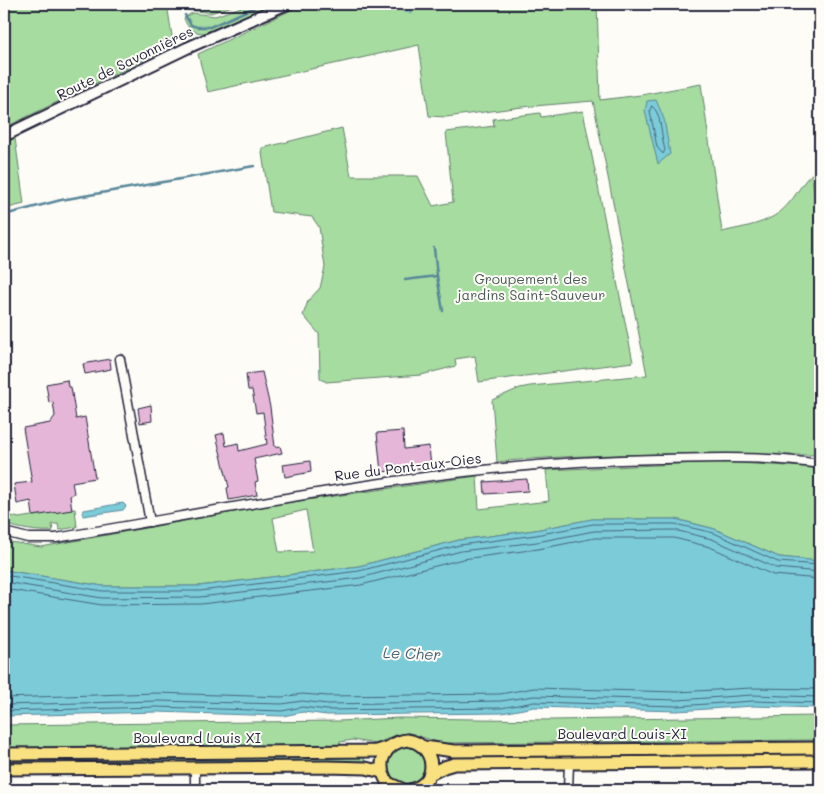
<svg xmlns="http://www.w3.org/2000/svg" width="824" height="794" font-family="Mali,sans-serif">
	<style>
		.green { fill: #a6dc9f; stroke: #647f6d; fill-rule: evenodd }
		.water { fill: #7ccbd9; stroke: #58879a }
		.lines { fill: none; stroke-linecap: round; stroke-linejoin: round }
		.shore { stroke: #46667a; stroke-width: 1 }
		.stream { stroke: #58879a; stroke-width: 2.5 }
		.building { fill: #e6b6d8; stroke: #22223b }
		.minor-casing { stroke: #22223b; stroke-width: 11 }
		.secondary-casing { stroke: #22223b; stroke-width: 14 }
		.primary-casing { stroke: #22223b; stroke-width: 15 }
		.minor { stroke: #fdfcf7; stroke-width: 8 }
		.secondary { stroke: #fdfcf7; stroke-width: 10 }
		.primary { stroke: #f9e181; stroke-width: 11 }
		.labels { text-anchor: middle; stroke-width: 4; stroke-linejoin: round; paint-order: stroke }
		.street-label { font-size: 14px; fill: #22223b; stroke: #fdfcf7 }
		.park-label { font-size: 14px; fill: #4a5a59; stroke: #fdfcf7 }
		.water-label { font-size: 15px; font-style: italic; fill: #425d72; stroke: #fdfcf7 }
	</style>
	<rect width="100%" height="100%" fill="#fdfcf7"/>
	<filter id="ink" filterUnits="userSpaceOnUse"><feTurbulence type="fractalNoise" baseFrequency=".02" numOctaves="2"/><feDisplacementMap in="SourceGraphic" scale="10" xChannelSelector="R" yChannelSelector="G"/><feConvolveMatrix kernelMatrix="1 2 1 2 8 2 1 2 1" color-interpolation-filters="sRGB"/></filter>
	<g filter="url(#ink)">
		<g class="green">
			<path d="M4 4H167L172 36 168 48H158L154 55 4 128Z"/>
			<path d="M179 4H238L211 13 182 9Z"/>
			<path d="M250 4H273L204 33C193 33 187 28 184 18L192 13 215 16Z"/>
			<path d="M304 4H597L600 100 641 95 701 84 722 232C746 226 772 224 789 203 800 191 804 176 820 169V175L812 177 820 234V455H783L780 452 779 456C741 453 703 454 665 454 609 455 553 456 497 462L492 400 520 388 530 386 647 375 593 101 522 107 446 117 429 116 419 45 208 92 198 54Z"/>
			<path d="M583 111 633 362 479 382 475 356 455 359 456 366 421 375 326 382 320 378 319 334 303 315 308 301 320 288 325 267 319 227 312 217 271 212 262 153 263 148 342 128 351 176H418L433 206 453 202 446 132 494 126 493 119 540 113 541 117Z"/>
			<path d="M15 138 24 204 4 209V144Z"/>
			<path d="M722 462 820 468V561L779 557 715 529 676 519H593L535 530 459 540 359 566 199 586H103L4 570V541L41 547 278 504 477 476 479 509 549 501 546 470ZM306 510 313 551 279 552 273 518Z"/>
			<path d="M75 509 77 527 59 530 58 524H52L53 531C35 532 21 529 4 524V514L19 518Z"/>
			<path d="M820 716V740L441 743 409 733 396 735 376 744 353 740 340 742V745L4 748V725L339 721 399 718 552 720Z"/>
			<circle cx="407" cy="765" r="19"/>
			<path d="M820 753V757L456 759 457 756Z"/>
			<path d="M365 756 364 761 4 765V760Z"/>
		</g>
		<g class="water">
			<path d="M395 4H408L412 14 396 8Z"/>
			<path d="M656 100 664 119 670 154 658 164 645 111 647 101Z"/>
			<path d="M123 503 126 506 123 510 83 516 82 513 84 510Z"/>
			<path d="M592 519H675L715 529 779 557 820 561V708L753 706 677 711 534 707 502 713 327 715 303 712 283 716 157 712 4 716V570L103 586H199L359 566 459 540 535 530Z"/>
		</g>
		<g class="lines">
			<g class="shore">
				<path d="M652 106C662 113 661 138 665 150L663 154 657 147 650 111Z"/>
				<path d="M4 575 103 591H200L359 571 460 545 536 535 593 524H675L714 533 778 562 820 565"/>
				<path d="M4 582 102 598 200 597 360 578 461 551 537 542 594 531 674 530 712 539 776 568 820 572"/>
				<path d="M4 589 102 605 201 604 361 585 463 559 538 549 595 538H674L710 547 773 575 820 579"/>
				<path d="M4 698 156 693 282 697 302 694 328 696 500 694 534 688 677 692 752 688 820 689"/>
				<path d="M4 705 157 701 282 704 302 701 328 704 501 701 534 696 677 700 752 695 820 697"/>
				<path d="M4 711 157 707 282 711 302 707 327 710 501 708 534 702 677 706 753 701 820 703"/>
			</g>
			<g class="stream">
				<path d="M182 4 183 7"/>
				<path d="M185 15 191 25 197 27H210L262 4"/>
				<path d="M4 215 61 200 254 166"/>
				<path d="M437 276 443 311"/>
				<path d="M405 280 437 276 434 248"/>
			</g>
		</g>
		<g class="building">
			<path d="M110 359 111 369 85 374 83 364Z"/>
			<path d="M262 372 270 407 275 447 280 446 282 453 254 459 258 481 255 482 257 495 229 500 227 488 229 487 216 435 224 433 226 446 238 443 239 451 267 444 263 412 256 413 252 390H248L246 374Z"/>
			<path d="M67 380 68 387H71L76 419 85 417 95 478 72 482 74 493 70 496 72 510 33 516 31 501 17 504 14 484 32 482 23 428 50 423 55 416 53 402 49 403 46 384Z"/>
			<path d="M151 405 152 421 140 423 138 408Z"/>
			<path d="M403 431 404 449 429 446 431 467 381 472 377 433Z"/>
			<path d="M310 461 311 472 285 477 283 465Z"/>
			<path d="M527 479 528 491 485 494 484 482Z"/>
		</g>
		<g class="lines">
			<defs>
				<g id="minor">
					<path d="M120 359 150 522"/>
					<path d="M4 532 28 538H56C258 504 451 462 658 459 712 458 766 456 820 464"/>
					<path d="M195 768V790"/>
					<path d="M568 790 569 763"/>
				</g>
				<path id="secondary" d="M4 136 187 48 287 4"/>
				<g id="primary">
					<path d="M424 747 454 751 820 748"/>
					<path d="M4 754 376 751 389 747"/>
					<path d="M4 769 327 767 366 768 382 772"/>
					<path d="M430 774 444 767 454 764 820 761"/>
					<path d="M404 790 388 783C375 764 384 743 407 740 437 744 440 785 409 790"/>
				</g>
			</defs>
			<use href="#minor" class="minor-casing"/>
			<use href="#secondary" class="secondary-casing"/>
			<use href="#primary" class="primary-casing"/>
			<use href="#minor" class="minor"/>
			<use href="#secondary" class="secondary"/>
			<use href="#primary" class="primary"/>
		</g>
	</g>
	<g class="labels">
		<g class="street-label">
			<text transform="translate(125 63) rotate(-26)" y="5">Route de Savonnières</text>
			<text transform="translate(408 467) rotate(-7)" y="5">Rue du Pont-aux-Oies</text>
			<text x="622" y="739">Boulevard Louis-XI</text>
			<text x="197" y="743">Boulevard Louis XI</text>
		</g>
		<g class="park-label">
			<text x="531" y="284">Groupement des<tspan x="531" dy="16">jardins Saint-Sauveur</tspan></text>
		</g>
		<g class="water-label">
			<text transform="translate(412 654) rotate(2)" y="5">Le Cher</text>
		</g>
	</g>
	<rect width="824" height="794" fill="none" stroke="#fdfcf7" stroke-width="20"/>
	<rect x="10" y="10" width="804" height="774" fill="none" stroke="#22223b" stroke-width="2" filter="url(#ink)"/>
</svg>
